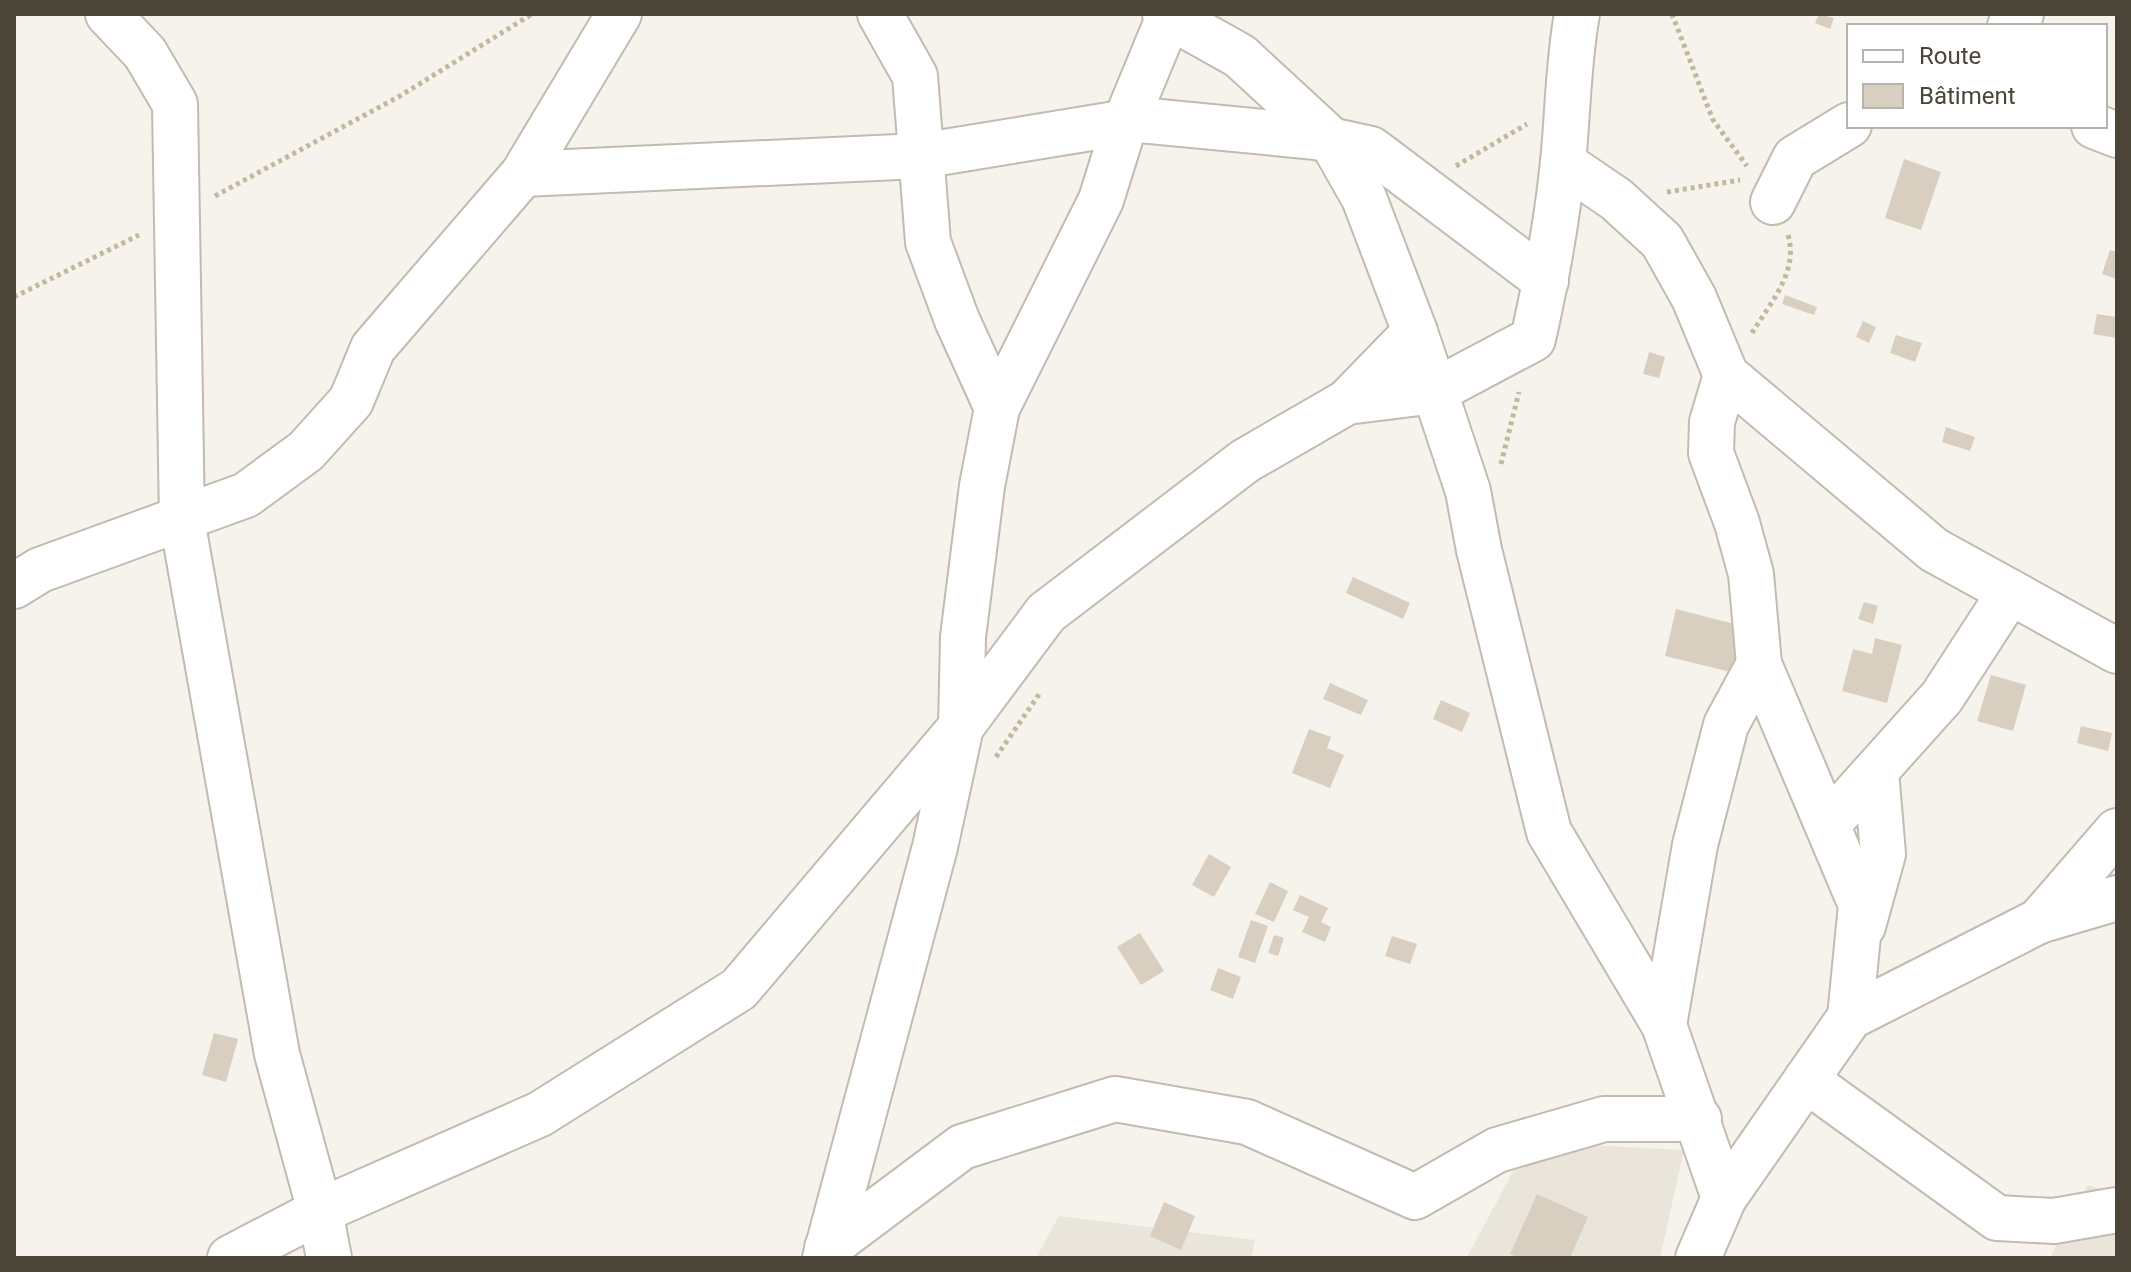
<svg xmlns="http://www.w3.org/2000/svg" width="2131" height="1272" font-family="Roboto,sans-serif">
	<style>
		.residential { fill: #eae5da }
		.building { fill: #d8cfc1 }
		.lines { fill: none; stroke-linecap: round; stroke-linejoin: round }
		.minor-casing { stroke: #c2bbae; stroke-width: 48 }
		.path { stroke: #c4b79f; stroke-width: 5; stroke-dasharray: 4 4; stroke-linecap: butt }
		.minor { stroke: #fff; stroke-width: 44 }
	</style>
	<rect width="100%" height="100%" fill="#f6f3ec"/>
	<g class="residential">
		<path d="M1529 1142 1684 1150 1660 1258 1467 1257Z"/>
		<path d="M2088 1185 2117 1195V1258H2050Z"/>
		<path d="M1059 1216 1255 1240 1251 1258H1036Z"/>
	</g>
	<g class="building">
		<path d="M1819 14 1834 18 1830 29 1815 23Z"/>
		<path d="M1904 159 1941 172 1921 230 1885 218Z"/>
		<path d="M2110 250 2117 252V279L2102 274Z"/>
		<path d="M1785 295 1817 307 1814 315 1782 304Z"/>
		<path d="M2097 314 2117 317V338L2093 334Z"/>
		<path d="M1863 321 1876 327 1869 343 1856 337Z"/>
		<path d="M1896 335 1922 343 1915 362 1890 353Z"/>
		<path d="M1649 352 1665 357 1659 378 1643 374Z"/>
		<path d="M1946 427 1975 437 1970 451 1942 442Z"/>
		<path d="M1353 577 1410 603 1403 619 1346 593Z"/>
		<path d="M1864 602 1878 606 1873 624 1858 619Z"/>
		<path d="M1676 609 1746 627 1735 673 1665 656Z"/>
		<path d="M1875 638 1902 645 1887 703 1842 691 1853 649 1872 654Z"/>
		<path d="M1991 675 2026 685 2013 731 1977 721Z"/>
		<path d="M1330 683 1368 700 1361 715 1323 699Z"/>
		<path d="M1441 700 1470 713 1462 732 1433 719Z"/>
		<path d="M2081 726 2112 733 2108 751 2077 743Z"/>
		<path d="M1309 729 1331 737 1327 748 1344 755 1330 788 1292 773Z"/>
		<path d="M1209 854 1231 867 1214 897 1192 885Z"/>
		<path d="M1270 882 1288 891 1274 922 1255 914Z"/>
		<path d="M1300 895 1328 908 1321 922 1331 927 1325 942 1302 932 1309 917 1293 910Z"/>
		<path d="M1251 920 1268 926 1255 963 1238 957Z"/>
		<path d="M1140 933 1164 971 1141 985 1117 947Z"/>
		<path d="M1274 935 1284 938 1278 956 1268 953Z"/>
		<path d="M1392 936 1417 944 1410 964 1385 956Z"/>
		<path d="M1218 968 1241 977 1233 999 1210 990Z"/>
		<path d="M214 1033 238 1039 226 1082 202 1075Z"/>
		<path d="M1537 1194 1588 1217 1570 1258H1519L1510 1254Z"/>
		<path d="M1164 1202 1195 1216 1181 1250 1150 1236Z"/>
	</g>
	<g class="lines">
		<defs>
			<g id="minor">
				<path d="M108 14 145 53 175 104 182 520 277 1054 320 1211 329 1258"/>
				<path d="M1165 14 1240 56 1331 140 1364 198 1415 332 1468 491 1479 550 1549 832 1664 1025 1724 1198"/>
				<path d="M2010 26 2021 14"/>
				<path d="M2094 126 2117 135"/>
				<path d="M1563 163 1616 199 1662 241 1694 298 1726 375 1712 422 1711 453 1737 523 1751 574 1759 664 1861 905 1850 1017"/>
				<path d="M523 174 920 156 1140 120 1316 137 1371 149 1546 281"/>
				<path d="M1773 202 1795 158 1849 125"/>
				<path d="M1726 375 1934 550 2117 651"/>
				<path d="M1347 402 1435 391 1533 339C1546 281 1557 222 1563 162 1568 113 1568 63 1577 14"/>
				<path d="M997 408 1101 200 1125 123 1170 14"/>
				<path d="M14 586 40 570 246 495 306 451 351 401 373 348 523 174 619 14"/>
				<path d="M1829 823 1942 697 2010 592"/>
				<path d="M2039 921 2117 831"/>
				<path d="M1863 926 1883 854 1876 771"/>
				<path d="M1664 1025 1695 845 1726 725 1759 664"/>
				<path d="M1806 1080 1997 1218 2054 1221 2117 1210"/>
				<path d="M827 1248 962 1147 1115 1099 1247 1122 1415 1197 1497 1150 1604 1119H1699"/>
				<path d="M230 1258 320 1211 540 1114 739 989 961 727 1046 613 1245 461 1347 402 1415 332"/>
				<path d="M825 1258 935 847 961 727 963 637 982 486 997 408 957 320 928 242 915 76 880 14"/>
				<path d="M1698 1258 1724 1198 1850 1017 2039 921 2117 898"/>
			</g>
		</defs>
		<use href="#minor" class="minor-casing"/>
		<g class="path">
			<path d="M1672 14 1713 120 1747 166"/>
			<path d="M1456 166 1527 124"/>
			<path d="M1667 192 1740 180"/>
			<path d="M215 196 400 96 532 14"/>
			<path d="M14 297 139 235"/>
			<path d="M1752 333C1770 303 1799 272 1788 235"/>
			<path d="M1501 464 1519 392"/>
			<path d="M996 757 1040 693"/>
		</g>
		<use href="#minor" class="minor"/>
	</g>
	<rect width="2131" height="1272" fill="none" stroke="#4b4439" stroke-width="32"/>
	<rect x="1847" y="24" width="260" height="104" fill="#ffffff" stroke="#b7b4b0" stroke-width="2"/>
	<rect x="1863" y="50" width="40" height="12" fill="#ffffff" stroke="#b7b4b0" stroke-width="2"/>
	<text x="1919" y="64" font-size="24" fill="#4b4439">Route</text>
	<rect x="1863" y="84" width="40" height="24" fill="#d8cfc1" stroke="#b7b4b0" stroke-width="2"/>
	<text x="1919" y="104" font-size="24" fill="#4b4439">Bâtiment</text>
</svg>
